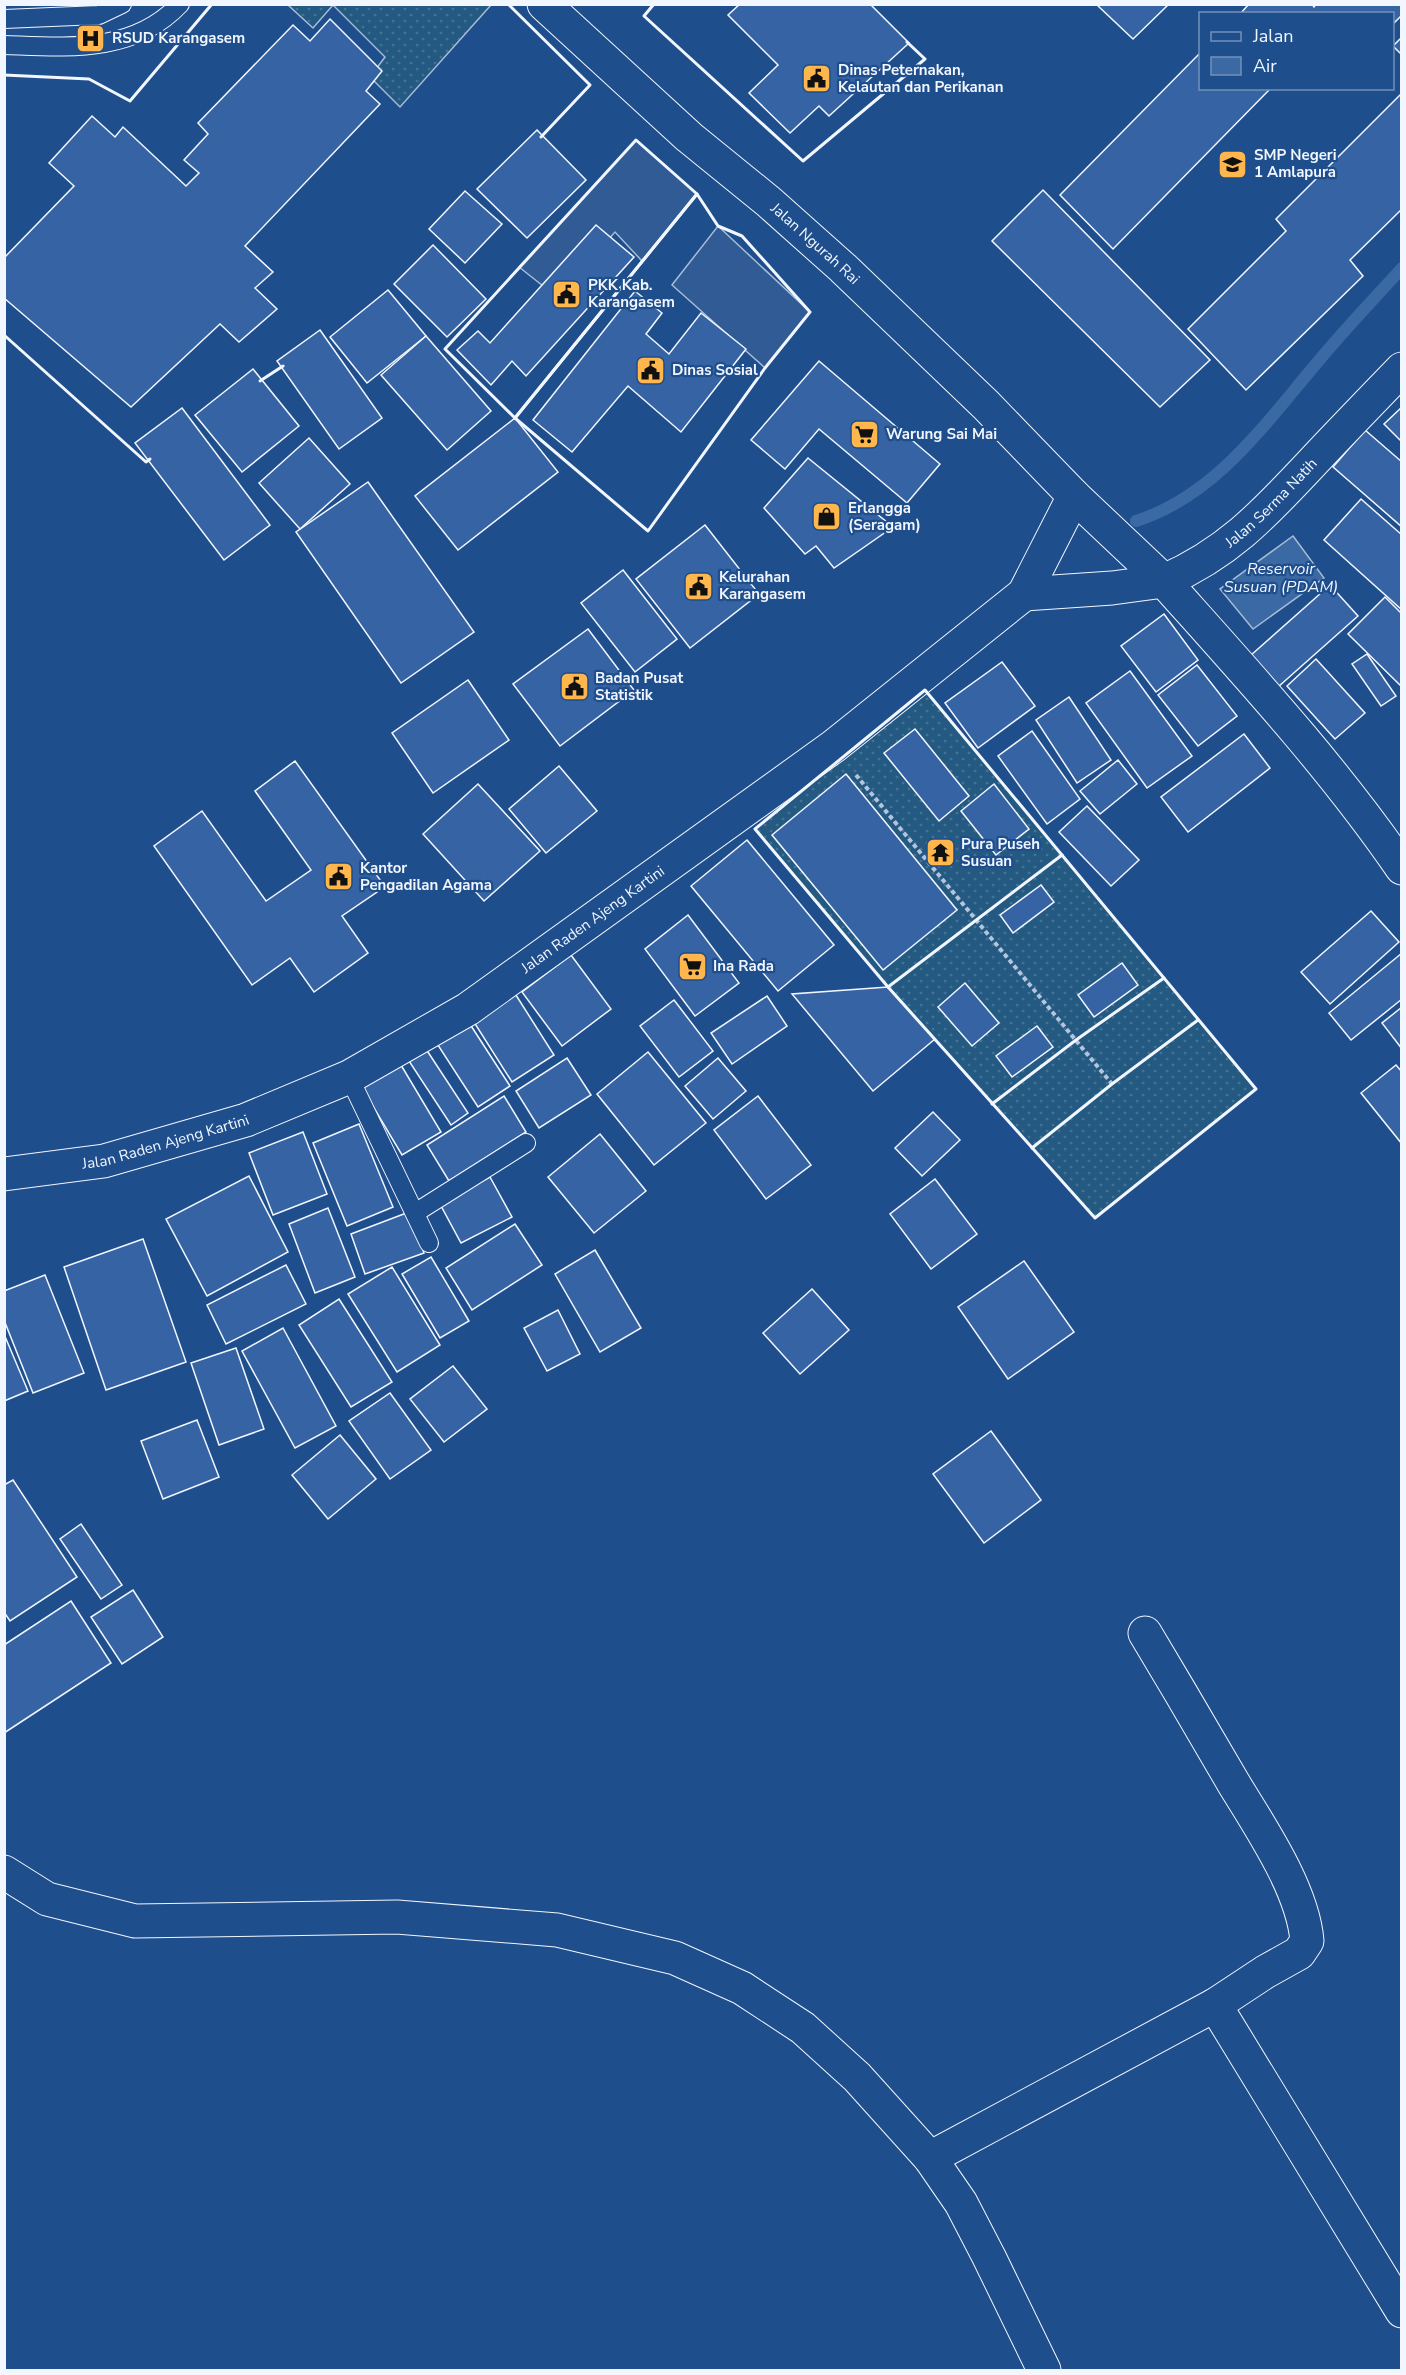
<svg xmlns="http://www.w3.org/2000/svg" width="1406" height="2375" font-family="'Nunito Sans',sans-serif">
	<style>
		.grass { fill: url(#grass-dots); stroke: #a8bbd7; stroke-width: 1.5 }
		.parking { fill: #305b95; stroke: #a8bbd7; stroke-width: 1.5 }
		.water { fill: #3b69a3; stroke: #a8bbd7; stroke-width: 1.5 }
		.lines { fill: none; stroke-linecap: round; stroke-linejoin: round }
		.stream { stroke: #3b69a3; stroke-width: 12 }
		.building { fill: #3563a3; stroke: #f2f6ff; stroke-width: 1.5 }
		.service-casing { stroke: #f2f6ff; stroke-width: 20 }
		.minor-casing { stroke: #f2f6ff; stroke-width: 35 }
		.tertiary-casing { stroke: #f2f6ff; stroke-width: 35 }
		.path { stroke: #b3c4dc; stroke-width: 4; stroke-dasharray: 4.5 3; stroke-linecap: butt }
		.service { stroke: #1f4e8c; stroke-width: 18 }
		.minor { stroke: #1f4e8c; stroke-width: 33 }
		.tertiary { stroke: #1f4e8c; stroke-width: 33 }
		.wall { stroke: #f2f6ff; stroke-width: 3 }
		.labels { text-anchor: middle; stroke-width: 4.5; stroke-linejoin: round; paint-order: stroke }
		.poi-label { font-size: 15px; font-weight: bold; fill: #f2f6ff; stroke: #1f4e8c; text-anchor: start }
		.street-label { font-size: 15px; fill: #f2f6ff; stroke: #1f4e8c }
		.water-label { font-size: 16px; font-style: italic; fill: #f2f6ff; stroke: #1f4e8c }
	</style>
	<defs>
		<pattern id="grass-dots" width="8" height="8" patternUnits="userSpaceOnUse" patternTransform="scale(1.5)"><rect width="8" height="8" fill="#245a82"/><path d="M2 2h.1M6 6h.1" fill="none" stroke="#447295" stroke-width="1.8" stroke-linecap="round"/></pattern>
	</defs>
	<rect width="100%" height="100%" fill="#1f4e8c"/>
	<g class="grass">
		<path d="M288 5H491L400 107 370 77 385 57 333 5 313 28Z"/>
		<path d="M925 690 1256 1089 1095 1218 888 987 755 829Z"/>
	</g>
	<g class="parking">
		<path d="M636 140 697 194 642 261 615 232 557 297 519 267Z"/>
		<path d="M718 226 810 312 765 368 672 285Z"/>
	</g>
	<path class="water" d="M1293 536 1324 578 1253 629 1220 589Z"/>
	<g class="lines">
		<path class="stream" d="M1136 521C1215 496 1265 424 1316 364 1343 331 1373 300 1402 268"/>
	</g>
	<g class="building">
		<path d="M740 4H870L909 43 829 116 819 106 790 133 749 93 778 65 728 15Z"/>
		<path d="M1096 4H1169L1133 39Z"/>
		<path d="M1249 4H1312L1314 7 1316 4H1402V15L1392 25V14H1240Z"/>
		<path d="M330 19 382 71 366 91 380 104 245 246 273 272 255 288 277 309 239 342 220 324 131 407 4 298V258L74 186 49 163 92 116 115 137 123 127 186 186 199 173 184 160 208 134 198 123 293 25 310 41Z"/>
		<path d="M1402 37V55L1393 46Z"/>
		<path d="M1200 53V88H1271L1113 249 1060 195Z"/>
		<path d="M1402 93V209L1350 260 1363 276 1246 390 1188 329 1286 231 1276 219Z"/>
		<path d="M537 130 586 180 527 238 477 189Z"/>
		<path d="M1043 190 1210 360 1160 407 992 241Z"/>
		<path d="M465 191 502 224 465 263 429 229Z"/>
		<path d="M596 225 634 257 526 376 512 361 491 385 457 350 478 331 490 343Z"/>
		<path d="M433 245 486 299 447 337 394 284Z"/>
		<path d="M388 290 426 336 367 383 330 337Z"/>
		<path d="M635 291 662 313 646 334 669 354 701 313 746 349 681 432 628 386 572 452 533 420Z"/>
		<path d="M320 330 382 418 339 449 277 361Z"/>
		<path d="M426 336 491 411 447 450 381 375Z"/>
		<path d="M819 361 940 464 907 503 819 429 785 469 751 440Z"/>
		<path d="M253 369 299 426 242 472 195 415Z"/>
		<path d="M1402 407V442L1384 424Z"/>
		<path d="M182 408 270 525 224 560 135 443Z"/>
		<path d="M515 418 558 472 458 550 415 496Z"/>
		<path d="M1365 430 1402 462V527L1333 467Z"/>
		<path d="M309 438 350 484 300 529 259 483Z"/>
		<path d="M808 458 893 527 834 568 816 546 805 554 764 508Z"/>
		<path d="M368 482 474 632 401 683 296 532Z"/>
		<path d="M1361 499 1402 535V610L1324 540Z"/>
		<path d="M705 525 759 594 690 648 636 579Z"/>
		<path d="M623 570 677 639 635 672 581 603Z"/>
		<path d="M1330 585 1358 616 1278 687 1250 656Z"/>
		<path d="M1385 597 1402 614V687L1348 634Z"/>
		<path d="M1164 614 1198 660 1156 692 1121 646Z"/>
		<path d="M588 629 634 690 560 746 513 684Z"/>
		<path d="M1367 654 1396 696 1381 706 1352 664Z"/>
		<path d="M1316 659 1365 713 1335 739 1287 686Z"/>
		<path d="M1002 662 1035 706 978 748 945 703Z"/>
		<path d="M1197 665 1237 716 1198 746 1158 695Z"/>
		<path d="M1130 671 1192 756 1147 788 1086 703Z"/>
		<path d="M468 680 509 740 433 793 392 733Z"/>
		<path d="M1069 697 1111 760 1077 783 1036 720Z"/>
		<path d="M915 729 969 796 939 821 884 753Z"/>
		<path d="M1032 731 1080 799 1047 824 998 756Z"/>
		<path d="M1244 734 1270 768 1188 832 1161 797Z"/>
		<path d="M1118 760 1137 784 1100 814 1080 791Z"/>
		<path d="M295 761 383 884 378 887 380 890 342 916 368 953 314 992 290 958 252 985 154 846 202 811 266 901 311 870 255 791Z"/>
		<path d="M559 766 597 811 546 853 509 809Z"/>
		<path d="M846 774 957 910 883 970 772 835Z"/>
		<path d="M478 784 540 851 484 901 423 834Z"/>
		<path d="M994 784 1029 829 996 855 961 811Z"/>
		<path d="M1087 806 1139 860 1111 886 1059 832Z"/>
		<path d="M747 840 834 945 778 991 691 886Z"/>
		<path d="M1041 885 1054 902 1013 933 1000 915Z"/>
		<path d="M1371 911 1399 942 1330 1004 1301 972Z"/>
		<path d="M688 915 739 983 695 1016 645 949Z"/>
		<path d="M1402 953V999L1351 1040 1329 1013Z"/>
		<path d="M571 955 611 1009 562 1046 522 992Z"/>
		<path d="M1122 963 1138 985 1094 1017 1078 995Z"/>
		<path d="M965 983 999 1023 972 1046 938 1007Z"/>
		<path d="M888 987 935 1039 873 1091 792 994Z"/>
		<path d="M514 992 554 1055 512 1082 472 1019Z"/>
		<path d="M767 996 787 1026 732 1064 711 1033Z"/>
		<path d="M674 1000 713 1051 679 1077 640 1026Z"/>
		<path d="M1402 1007V1049L1382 1023Z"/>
		<path d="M466 1018 510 1086 478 1107 434 1039Z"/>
		<path d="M1037 1026 1053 1047 1012 1077 996 1056Z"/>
		<path d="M424 1046 468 1113 451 1125 407 1058Z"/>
		<path d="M648 1052 706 1123 654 1165 597 1094Z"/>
		<path d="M395 1055 441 1132 402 1155 356 1078Z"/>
		<path d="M567 1058 591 1095 539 1128 516 1091Z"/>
		<path d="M718 1058 746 1091 713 1119 685 1086Z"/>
		<path d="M1396 1065 1402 1072V1144L1361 1093Z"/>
		<path d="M504 1096 526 1132 449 1181 427 1145Z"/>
		<path d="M758 1096 811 1165 766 1199 714 1130Z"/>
		<path d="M933 1112 960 1140 922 1176 895 1148Z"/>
		<path d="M359 1124 393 1207 347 1226 313 1143Z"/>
		<path d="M303 1132 327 1194 273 1215 249 1153Z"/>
		<path d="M600 1134 646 1191 594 1233 548 1177Z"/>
		<path d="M249 1176 288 1252 207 1296 166 1219Z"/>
		<path d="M490 1177 512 1217 461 1243 440 1204Z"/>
		<path d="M935 1179 977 1234 931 1269 890 1214Z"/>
		<path d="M328 1208 355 1277 315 1293 289 1224Z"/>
		<path d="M409 1212 424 1253 365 1274 351 1234Z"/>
		<path d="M515 1224 542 1265 472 1310 446 1268Z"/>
		<path d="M143 1239 186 1362 106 1390 64 1267Z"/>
		<path d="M595 1250 641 1328 600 1352 555 1274Z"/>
		<path d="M431 1257 469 1321 440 1338 402 1274Z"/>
		<path d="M1024 1261 1074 1332 1008 1379 958 1307Z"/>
		<path d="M286 1265 306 1304 226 1344 207 1305Z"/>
		<path d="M392 1267 440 1345 397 1372 348 1294Z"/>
		<path d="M45 1275 84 1373 33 1393 4 1320V1291Z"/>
		<path d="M812 1289 849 1330 800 1374 763 1333Z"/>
		<path d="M339 1299 392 1382 351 1407 299 1325Z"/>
		<path d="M558 1310 580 1354 547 1371 524 1328Z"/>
		<path d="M283 1328 336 1426 295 1448 242 1351Z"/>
		<path d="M4 1334 28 1391 4 1401Z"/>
		<path d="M236 1348 264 1429 219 1445 191 1363Z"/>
		<path d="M453 1366 487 1409 444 1442 410 1399Z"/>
		<path d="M390 1393 431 1450 390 1479 349 1421Z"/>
		<path d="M197 1420 219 1477 163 1499 141 1441Z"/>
		<path d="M991 1431 1041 1500 984 1543 933 1474Z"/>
		<path d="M340 1435 376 1479 328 1519 292 1475Z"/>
		<path d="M13 1480 77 1577 10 1621 4 1612V1485Z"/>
		<path d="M81 1524 122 1585 101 1599 60 1539Z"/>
		<path d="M133 1590 163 1637 122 1664 91 1617Z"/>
		<path d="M71 1601 111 1663 4 1733V1645Z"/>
	</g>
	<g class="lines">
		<defs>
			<g id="service">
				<path d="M4 19 99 15 122 4"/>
				<path d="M4 45C67 47 133 54 180 4"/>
				<path d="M349 1077 429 1243"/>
				<path d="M415 1213 526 1143"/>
			</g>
			<g id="minor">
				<path d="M1164 581C1246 673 1332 766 1402 868"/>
				<path d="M1215 2005 1402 2311"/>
				<path d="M930 2158 1215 2005 1265 1972 1299 1953 1307 1941C1303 1890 1261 1828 1234 1784 1205 1734 1175 1683 1145 1633"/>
			</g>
			<g id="tertiary">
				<path id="s1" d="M544 4 689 137 769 202 843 268 986 405 1074 496 1164 581C1228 553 1263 515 1310 465 1340 433 1371 401 1402 369"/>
				<path d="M1024 594 1112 588 1164 581"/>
				<path id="s2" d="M4 1174 104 1161 246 1120 349 1077 468 1009 834 746 1024 594 1074 496"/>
				<path d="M4 1872 47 1899 135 1921 397 1917 557 1930 675 1958 742 1988 803 2028 857 2077 930 2158 961 2203 989 2257 1044 2370"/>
			</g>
		</defs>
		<use href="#service" class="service-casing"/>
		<use href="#minor" class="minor-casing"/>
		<use href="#tertiary" class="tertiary-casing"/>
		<path class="path" d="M856 775 1112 1084"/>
		<use href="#service" class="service"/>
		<use href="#minor" class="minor"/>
		<use href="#tertiary" class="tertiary"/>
		<g class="wall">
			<path d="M508 4 590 85 541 137"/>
			<path d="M654 4 644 16 803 161 925 59 907 42"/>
			<path d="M4 75 89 79 130 101 212 4"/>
			<path d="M636 140 697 194 515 418 445 349Z"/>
			<path d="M697 194 718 226 742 236 810 312 765 368 648 531 515 418Z"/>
			<path d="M4 335 146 462 150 459"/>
			<path d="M260 381 283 366"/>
			<path d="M925 690 1256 1089 1095 1218 888 987 755 829Z"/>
			<path d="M888 987 1062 855"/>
			<path d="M992 1104 1076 1040 1164 978"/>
			<path d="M1032 1148 1112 1084 1198 1020"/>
		</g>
	</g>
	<defs>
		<symbol id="hospital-square" viewBox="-11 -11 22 22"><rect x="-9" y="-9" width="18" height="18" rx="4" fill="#ffb74d" stroke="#1f4e8c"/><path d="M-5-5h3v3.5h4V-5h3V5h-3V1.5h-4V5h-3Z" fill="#111"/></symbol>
		<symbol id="civic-square" viewBox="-11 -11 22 22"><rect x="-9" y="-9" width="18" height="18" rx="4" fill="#ffb74d" stroke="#1f4e8c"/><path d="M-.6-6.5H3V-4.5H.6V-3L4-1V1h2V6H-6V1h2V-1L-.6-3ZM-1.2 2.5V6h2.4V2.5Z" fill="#111"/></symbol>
		<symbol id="school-square" viewBox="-11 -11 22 22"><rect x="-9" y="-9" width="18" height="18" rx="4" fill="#ffb74d" stroke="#1f4e8c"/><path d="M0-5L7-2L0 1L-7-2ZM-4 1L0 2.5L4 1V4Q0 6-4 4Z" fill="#111"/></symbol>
		<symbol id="supermarket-square" viewBox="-11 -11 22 22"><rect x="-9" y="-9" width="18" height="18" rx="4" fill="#ffb74d" stroke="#1f4e8c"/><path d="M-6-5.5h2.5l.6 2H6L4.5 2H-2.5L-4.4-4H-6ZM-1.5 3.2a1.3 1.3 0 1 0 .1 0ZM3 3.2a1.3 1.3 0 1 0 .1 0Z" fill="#111"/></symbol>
		<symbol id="shop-square" viewBox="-11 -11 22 22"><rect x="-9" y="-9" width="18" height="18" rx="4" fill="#ffb74d" stroke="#1f4e8c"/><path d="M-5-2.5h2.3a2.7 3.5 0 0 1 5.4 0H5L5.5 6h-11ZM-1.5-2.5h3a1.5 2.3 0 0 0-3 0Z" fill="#111"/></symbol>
		<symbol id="temple-square" viewBox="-11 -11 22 22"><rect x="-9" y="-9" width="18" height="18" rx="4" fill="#ffb74d" stroke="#1f4e8c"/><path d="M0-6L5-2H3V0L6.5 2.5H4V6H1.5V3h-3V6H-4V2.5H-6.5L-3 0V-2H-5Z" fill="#111"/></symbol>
	</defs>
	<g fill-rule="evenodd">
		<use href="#hospital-square" x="74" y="22" width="33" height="33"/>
		<use href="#civic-square" x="800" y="62" width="33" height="33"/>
		<use href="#school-square" x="1216" y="148" width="33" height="33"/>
		<use href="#civic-square" x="550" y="278" width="33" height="33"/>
		<use href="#civic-square" x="634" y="354" width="33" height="33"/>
		<use href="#supermarket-square" x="848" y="418" width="33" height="33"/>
		<use href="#shop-square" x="810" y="500" width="33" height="33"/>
		<use href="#civic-square" x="682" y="570" width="33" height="33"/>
		<use href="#civic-square" x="558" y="670" width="33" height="33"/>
		<use href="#temple-square" x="924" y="836" width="33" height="33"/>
		<use href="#civic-square" x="322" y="860" width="33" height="33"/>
		<use href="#supermarket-square" x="676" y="950" width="33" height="33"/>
	</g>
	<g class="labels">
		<g class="poi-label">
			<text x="112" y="43">RSUD Karangasem</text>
			<text x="838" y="75">Dinas Peternakan,<tspan x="838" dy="17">Kelautan dan Perikanan</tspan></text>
			<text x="1254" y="160">SMP Negeri<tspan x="1254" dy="17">1 Amlapura</tspan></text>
			<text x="588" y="290">PKK Kab.<tspan x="588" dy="17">Karangasem</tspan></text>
			<text x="672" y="375">Dinas Sosial</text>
			<text x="886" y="439">Warung Sai Mai</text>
			<text x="848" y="513">Erlangga<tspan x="848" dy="17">(Seragam)</tspan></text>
			<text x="719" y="582">Kelurahan<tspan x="719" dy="17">Karangasem</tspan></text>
			<text x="595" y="683">Badan Pusat<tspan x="595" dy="17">Statistik</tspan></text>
			<text x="961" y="849">Pura Puseh<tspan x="961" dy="17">Susuan</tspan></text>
			<text x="360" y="873">Kantor<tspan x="360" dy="17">Pengadilan Agama</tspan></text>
			<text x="713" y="971">Ina Rada</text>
		</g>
		<g class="street-label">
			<text dy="5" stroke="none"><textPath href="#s1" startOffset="362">Jalan Ngurah Rai</textPath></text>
			<text dy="5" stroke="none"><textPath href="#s1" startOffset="981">Jalan Serma Natih</textPath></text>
			<text dy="5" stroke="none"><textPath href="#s2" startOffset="651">Jalan Raden Ajeng Kartini</textPath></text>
			<text dy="5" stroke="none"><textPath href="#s2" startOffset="165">Jalan Raden Ajeng Kartini</textPath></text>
		</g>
		<g class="water-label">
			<text x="1281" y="574">Reservoir<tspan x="1281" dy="18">Susuan (PDAM)</tspan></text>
		</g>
	</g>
	<rect width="1406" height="2375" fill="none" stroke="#f2f6ff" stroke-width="12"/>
	<rect x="1199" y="12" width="195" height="78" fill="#1f4e8c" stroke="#7391ba" stroke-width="1.5"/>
	<rect x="1211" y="32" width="30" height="9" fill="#1f4e8c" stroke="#7391ba" stroke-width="1.5"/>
	<text x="1253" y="42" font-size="18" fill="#f2f6ff">Jalan</text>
	<rect x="1211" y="57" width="30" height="18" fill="#3b69a3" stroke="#7391ba" stroke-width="1.5"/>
	<text x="1253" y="72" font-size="18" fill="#f2f6ff">Air</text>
</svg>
